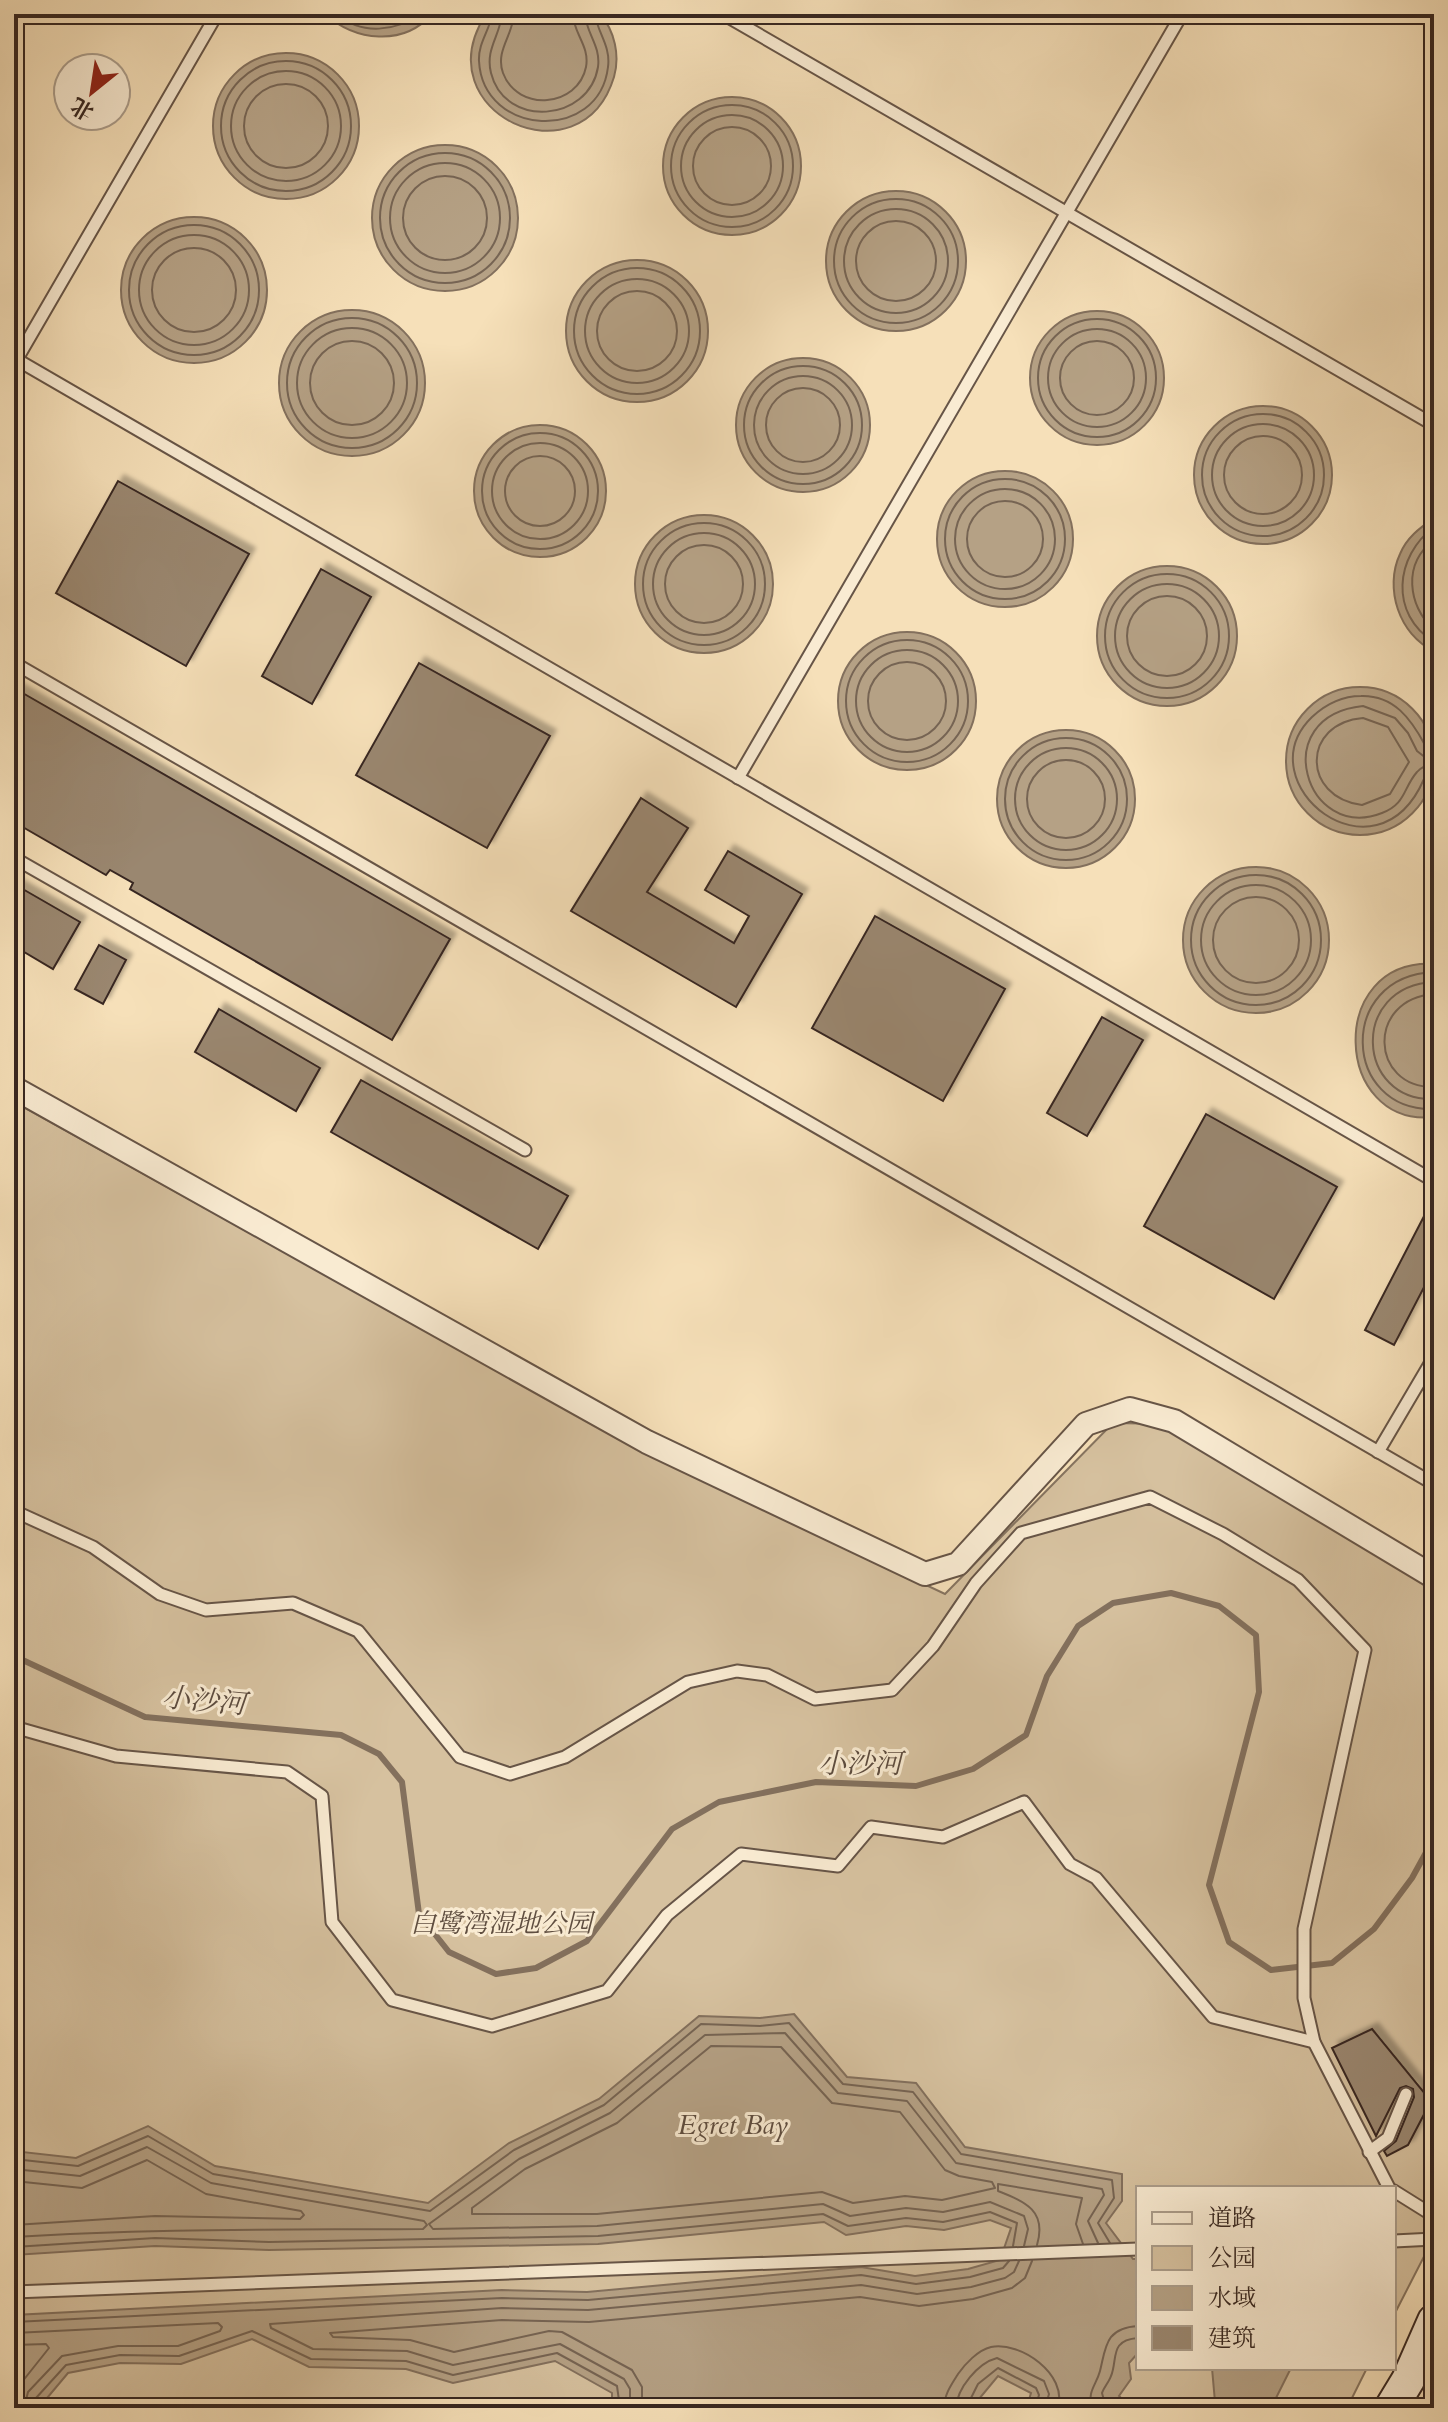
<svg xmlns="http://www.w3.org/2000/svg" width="1448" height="2422" font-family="Cardo,'Noto Serif SC',serif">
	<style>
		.green { fill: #d6c19f; stroke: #867460; stroke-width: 2 }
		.water { fill: #b5a185; stroke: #83705d; stroke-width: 2 }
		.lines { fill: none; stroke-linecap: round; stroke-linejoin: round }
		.shore { stroke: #766453; stroke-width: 2 }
		.stream { stroke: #83705d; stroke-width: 6 }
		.building { fill: #9a8770; stroke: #372721; stroke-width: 2; filter: url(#shadow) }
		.lane-casing { stroke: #675547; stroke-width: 15 }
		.street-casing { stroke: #675547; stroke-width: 26 }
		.secondary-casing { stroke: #372721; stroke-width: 36 }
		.lane { stroke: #f9ebd2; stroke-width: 11 }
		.street { stroke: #f9ebd2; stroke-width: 22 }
		.secondary { stroke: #f9ebd2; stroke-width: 32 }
		.labels { text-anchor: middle; stroke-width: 6; stroke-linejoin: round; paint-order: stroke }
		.park-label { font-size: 26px; font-style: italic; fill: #5f4e40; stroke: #f9ebd2 }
		.water-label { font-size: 28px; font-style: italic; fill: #5d4c3f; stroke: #f9ebd2 }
	</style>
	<defs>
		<filter id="shadow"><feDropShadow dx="6" dy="-6" stdDeviation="2" flood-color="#0004"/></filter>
	</defs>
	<rect width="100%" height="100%" fill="#f6e0b9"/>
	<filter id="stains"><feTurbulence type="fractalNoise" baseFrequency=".0025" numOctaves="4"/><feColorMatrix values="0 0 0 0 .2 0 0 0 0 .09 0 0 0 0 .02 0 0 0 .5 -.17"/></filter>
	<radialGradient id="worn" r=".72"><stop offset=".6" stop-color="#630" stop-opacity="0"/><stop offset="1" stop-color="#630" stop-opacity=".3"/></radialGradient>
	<path class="green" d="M14 1102 643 1451 945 1594 1113 1423 1165 1424 1434 1588V2237L1394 2315V2188H1138V2368H1367L1347 2408H14Z"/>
	<g class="water">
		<path d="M325 14H432C403 47 355 41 325 14Z"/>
		<path d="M486 14H600C615 31 620 56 614 77 581 185 422 113 486 14Z"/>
		<circle cx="286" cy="126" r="73"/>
		<circle cx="732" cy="166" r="69"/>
		<circle cx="445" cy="218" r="73"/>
		<circle cx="896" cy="261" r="70"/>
		<circle cx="194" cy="290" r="73"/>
		<circle cx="637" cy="331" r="71"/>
		<circle cx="352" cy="383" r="73"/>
		<circle cx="1097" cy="378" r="67"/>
		<circle cx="803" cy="425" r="67"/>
		<circle cx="1263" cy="475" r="69"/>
		<circle cx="540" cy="491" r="66"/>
		<circle cx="1005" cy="539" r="68"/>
		<circle cx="704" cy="584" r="69"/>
		<path d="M1434 518V651C1399 635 1384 588 1400 554 1407 537 1420 528 1434 518Z"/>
		<circle cx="1167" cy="636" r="70"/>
		<circle cx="907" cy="701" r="69"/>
		<circle cx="1360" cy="761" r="74"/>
		<circle cx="1066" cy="799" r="69"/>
		<circle cx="1256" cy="940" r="73"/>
		<path d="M1434 964V1117C1333 1128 1326 958 1434 964Z"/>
		<path d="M794 2014 847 2077 916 2083 965 2147 1122 2174V2201L1106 2223 1133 2259H1138V2353L1129 2363 1131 2379 1119 2396 1131 2408H1030L1027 2406 1031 2393 998 2376 974 2405 955 2408H612V2393L555 2361 453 2383 406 2369 309 2367 252 2339 181 2364 120 2363 68 2373 42 2404 43 2408H14V2315L502 2290 587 2292 861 2267 915 2276 968 2269 1000 2260 1011 2228 990 2220 944 2230 906 2226 846 2235 824 2222 598 2244 269 2250 155 2246 14 2255V2151L76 2158 148 2126 215 2166 428 2203 509 2143 599 2099 699 2016 760 2018Z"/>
		<path d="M1212 2368H1291L1271 2408H1211L1215 2402Z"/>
	</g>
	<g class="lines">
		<g class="shore">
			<path d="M337 14C362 36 396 31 421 14"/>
			<path d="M492 14C490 30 478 43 479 61 483 137 599 143 608 67 611 46 597 32 595 14"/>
			<path d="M502 14C500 36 485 49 491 73 505 129 589 122 598 67 601 46 586 33 585 14"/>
			<path d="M514 14C513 35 495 51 503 73 518 113 578 107 586 67 590 46 573 33 573 14"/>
			<circle cx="286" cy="126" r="65"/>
			<circle cx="286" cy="126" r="55"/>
			<circle cx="286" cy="126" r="42"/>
			<circle cx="732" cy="166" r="61"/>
			<circle cx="732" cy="166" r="51"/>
			<circle cx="732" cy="166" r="39"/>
			<circle cx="445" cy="218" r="65"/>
			<circle cx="445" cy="218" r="55"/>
			<circle cx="445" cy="218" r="42"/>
			<circle cx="896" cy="261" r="62"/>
			<circle cx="896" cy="261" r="52"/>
			<circle cx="896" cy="261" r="40"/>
			<circle cx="194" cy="290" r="65"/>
			<circle cx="194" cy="290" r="55"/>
			<circle cx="194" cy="290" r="42"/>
			<circle cx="637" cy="331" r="63"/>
			<circle cx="637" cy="331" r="52"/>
			<circle cx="637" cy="331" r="40"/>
			<circle cx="352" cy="383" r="65"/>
			<circle cx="1097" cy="378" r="59"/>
			<circle cx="352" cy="383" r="55"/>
			<circle cx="1097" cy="378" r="49"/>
			<circle cx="352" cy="383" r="42"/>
			<circle cx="1097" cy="378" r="37"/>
			<circle cx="803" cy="425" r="59"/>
			<circle cx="803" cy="425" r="49"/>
			<circle cx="803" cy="425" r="37"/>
			<circle cx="1263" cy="475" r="61"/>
			<circle cx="1263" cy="475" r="51"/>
			<circle cx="540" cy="491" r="58"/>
			<circle cx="1263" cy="475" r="39"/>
			<circle cx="540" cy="491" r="48"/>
			<circle cx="540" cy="491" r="35"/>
			<circle cx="1005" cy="539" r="60"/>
			<circle cx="1005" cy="539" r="50"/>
			<circle cx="1005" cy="539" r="38"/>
			<circle cx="704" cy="584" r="61"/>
			<path d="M1434 527C1395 556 1389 614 1434 642"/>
			<circle cx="704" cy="584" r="51"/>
			<path d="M1434 540C1402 564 1408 605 1434 630"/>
			<circle cx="704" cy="584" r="39"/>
			<circle cx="1167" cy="636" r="62"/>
			<circle cx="1167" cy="636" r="52"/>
			<circle cx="1167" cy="636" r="40"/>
			<circle cx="907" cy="701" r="61"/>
			<circle cx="907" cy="701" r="51"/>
			<circle cx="907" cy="701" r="39"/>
			<path d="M1363 706 1395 718 1408 733 1417 751 1431 762C1427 766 1421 767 1417 772 1403 788 1406 804 1382 813 1306 843 1266 716 1363 706Z"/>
			<path d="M1363 718 1388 727 1409 762 1390 794 1362 805C1301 797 1302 723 1363 718Z"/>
			<circle cx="1066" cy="799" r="61"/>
			<circle cx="1066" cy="799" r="51"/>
			<path d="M1434 748 1425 745C1411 719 1394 695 1361 696 1342 696 1326 704 1312 717 1244 783 1376 889 1424 779L1434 775"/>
			<circle cx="1066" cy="799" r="39"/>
			<circle cx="1256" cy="940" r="65"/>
			<circle cx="1256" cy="940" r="55"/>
			<circle cx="1256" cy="940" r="43"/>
			<path d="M1434 972C1336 976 1342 1112 1434 1109"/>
			<path d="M1434 982C1349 986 1356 1102 1434 1099"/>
			<path d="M1434 994C1366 999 1370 1088 1434 1087"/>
			<path d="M711 2046 781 2047 832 2103 900 2112 945 2170 959 2176 992 2182 995 2188 942 2200 905 2196 853 2203 822 2192 597 2214H472V2208L525 2169 617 2123Z"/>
			<path d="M14 2159 78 2166 148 2136 213 2174 430 2211 514 2150 604 2105 701 2024 760 2026 789 2023 843 2084 913 2092 961 2154 1112 2180 1114 2198 1098 2223 1110 2243"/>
			<path d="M14 2169 80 2176 147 2147 211 2183 424 2221 427 2225 423 2229C287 2230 150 2228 14 2237"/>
			<path d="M14 2181 82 2188 147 2160 206 2194 301 2211 304 2215 300 2219 155 2216 14 2225"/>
			<path d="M1037 2245C1047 2211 1026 2202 998 2191V2184L1082 2198 1076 2224 1083 2244"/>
			<path d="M1024 2246 1028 2229 1024 2216 990 2202 943 2212 906 2208 850 2216 823 2204 597 2226 433 2229 429 2224 519 2159 610 2113 705 2035 785 2033 838 2093 907 2101 956 2163 1102 2189 1104 2195 1088 2221 1098 2243"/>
			<path d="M14 2247 155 2238 269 2242 598 2236 823 2214 848 2226 906 2218 943 2222 990 2212 1017 2223 1013 2246"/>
			<path d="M14 2322 502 2298 588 2300 861 2275 916 2284 970 2277 1003 2268 1009 2261"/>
			<path d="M14 2333 218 2323 222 2327 220 2331 178 2346H118L62 2356 28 2392 24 2408"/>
			<path d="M14 2345 46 2344 49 2348 14 2392"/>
			<path d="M34 2408 36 2398 66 2365 120 2355 179 2356 252 2331 311 2359 406 2361 453 2375 557 2353 617 2386 620 2408"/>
			<path d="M630 2408V2389L624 2379 560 2344 453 2365 407 2351 313 2349 271 2328 270 2324 502 2308 588 2310 861 2285 917 2294 971 2287 1005 2278 1014 2272 1019 2261"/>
			<path d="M642 2408V2387L632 2370 562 2332 549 2331 454 2352 410 2340 333 2337 330 2333 502 2320 589 2322 860 2297 919 2306 973 2299 1012 2288 1025 2278 1032 2261"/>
			<path d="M944 2408C944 2395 951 2385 958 2374 965 2364 978 2350 991 2347 1020 2341 1068 2374 1058 2408"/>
			<path d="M956 2408C957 2388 978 2363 997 2358L1044 2381 1049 2394 1045 2408"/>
			<path d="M966 2408 978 2384 998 2368 1036 2388 1039 2395 1035 2408"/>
			<path d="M1092 2408C1087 2391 1096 2386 1100 2371 1106 2347 1105 2328 1138 2326"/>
			<path d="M1106 2408 1102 2393C1104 2387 1109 2382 1111 2376 1118 2359 1109 2340 1138 2338"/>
		</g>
		<path class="stream" d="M14 1656 145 1717 341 1735 379 1754 402 1782 419 1914 449 1952 496 1974 536 1968 587 1941 672 1829 719 1802 816 1782 916 1786 973 1769 1026 1735 1047 1676 1078 1626 1113 1603 1171 1593 1219 1606 1256 1635 1259 1692 1209 1885 1229 1942 1271 1970 1332 1963 1374 1929 1412 1878 1434 1838"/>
	</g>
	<g class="building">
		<path d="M118 481 249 554 186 666 56 593Z"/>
		<path d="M321 569 371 597 312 704 262 676Z"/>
		<path d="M419 663 550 736 487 848 356 775Z"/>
		<path d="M14 688 450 939 392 1040 130 889 133 883 110 870 106 875 14 822Z"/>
		<path d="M641 798 688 828 647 892 734 943 749 916 705 890 728 851 802 894 736 1007 571 911Z"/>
		<path d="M14 884 80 922 53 969 14 946Z"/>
		<path d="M875 916 1005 989 943 1101 812 1028Z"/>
		<path d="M99 945 126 960 103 1004 75 989Z"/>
		<path d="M219 1009 320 1068 296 1111 195 1052Z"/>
		<path d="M1102 1017 1143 1040 1087 1136 1047 1113Z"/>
		<path d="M361 1080 568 1196 538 1249 331 1132Z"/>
		<path d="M1206 1114 1337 1187 1274 1299 1144 1226Z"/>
		<path d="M1434 1197V1268L1394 1345 1365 1330Z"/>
		<path d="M1372 2029 1431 2101 1408 2145 1387 2156 1384 2151 1396 2141 1414 2097 1413 2089 1406 2086 1400 2088 1376 2136 1332 2048Z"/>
	</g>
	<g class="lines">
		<defs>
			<g id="lane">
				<path d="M723 14 1434 425"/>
				<path d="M14 358 1434 1181"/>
				<path d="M14 364 217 14"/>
				<path d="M14 663 1434 1484"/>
				<path d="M738 778 1182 14"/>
				<path d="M14 858 525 1150"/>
				<path d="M1378 1452 1434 1357"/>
				<path d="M14 1511 93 1547 160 1594 206 1610 293 1603 358 1631 460 1757 510 1774 565 1757 688 1682 737 1671 767 1675 815 1699 892 1690 933 1646 976 1583 1021 1533 1150 1497 1223 1534 1298 1580 1365 1650 1304 1929V1998L1314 2042 1389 2188"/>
				<path d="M14 1727 116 1756 287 1772 322 1796 332 1922 392 2000 492 2026 607 1991 667 1915 741 1854 838 1866 871 1827 943 1837 1024 1802 1070 1864 1096 1878 1213 2017 1314 2042"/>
				<path d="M1369 2152 1388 2138 1406 2094"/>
				<path d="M1394 2191 1434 2216"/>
				<path d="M1394 2241 1434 2239"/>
				<path d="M14 2292 1138 2249"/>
			</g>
			<path id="street" d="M14 1088 647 1442 925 1574 958 1564 1086 1424 1130 1409 1174 1421 1434 1577"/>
			<path id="secondary" d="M1391 2408 1408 2380 1434 2321"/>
		</defs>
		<use href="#lane" class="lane-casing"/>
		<use href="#street" class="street-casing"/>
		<use href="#secondary" class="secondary-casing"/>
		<use href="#lane" class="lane"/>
		<use href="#street" class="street"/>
		<use href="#secondary" class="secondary"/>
	</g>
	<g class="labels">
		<g class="park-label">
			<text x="501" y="1932">白鹭湾湿地公园</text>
		</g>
		<g class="water-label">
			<text transform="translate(204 1700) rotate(5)" y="10">小沙河</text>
			<text x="860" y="1773">小沙河</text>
			<text x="733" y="2134">Egret Bay</text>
		</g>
	</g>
	<rect width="1448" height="2422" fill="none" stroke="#f6e0b9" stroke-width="48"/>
	<rect x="16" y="16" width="1416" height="2390" fill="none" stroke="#372721" stroke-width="4"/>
	<rect x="24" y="24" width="1400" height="2374" fill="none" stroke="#372721" stroke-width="2"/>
	<rect x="1136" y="2186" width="260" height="184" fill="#f9ebd2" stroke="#ab9d8b" stroke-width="2"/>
	<rect x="1152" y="2212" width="40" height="12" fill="#f9ebd2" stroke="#ab9d8b" stroke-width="2"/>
	<text x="1208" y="2226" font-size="24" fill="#372721">道路</text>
	<rect x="1152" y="2246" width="40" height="24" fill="#d6c19f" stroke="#ab9d8b" stroke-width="2"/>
	<text x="1208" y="2266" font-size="24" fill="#372721">公园</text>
	<rect x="1152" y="2286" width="40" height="24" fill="#b5a185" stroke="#ab9d8b" stroke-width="2"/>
	<text x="1208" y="2306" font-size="24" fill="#372721">水域</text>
	<rect x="1152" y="2326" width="40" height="24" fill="#9a8770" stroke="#ab9d8b" stroke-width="2"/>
	<text x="1208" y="2346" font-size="24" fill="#372721">建筑</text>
	<g transform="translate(92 92) rotate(210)"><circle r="38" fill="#f9ebd2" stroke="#ab9d8b" stroke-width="2"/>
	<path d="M0-6L14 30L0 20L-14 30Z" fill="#8f2418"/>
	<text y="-12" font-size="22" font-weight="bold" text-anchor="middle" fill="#372721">北</text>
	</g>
	<rect width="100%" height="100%" filter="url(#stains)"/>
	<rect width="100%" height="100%" fill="url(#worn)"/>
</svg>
